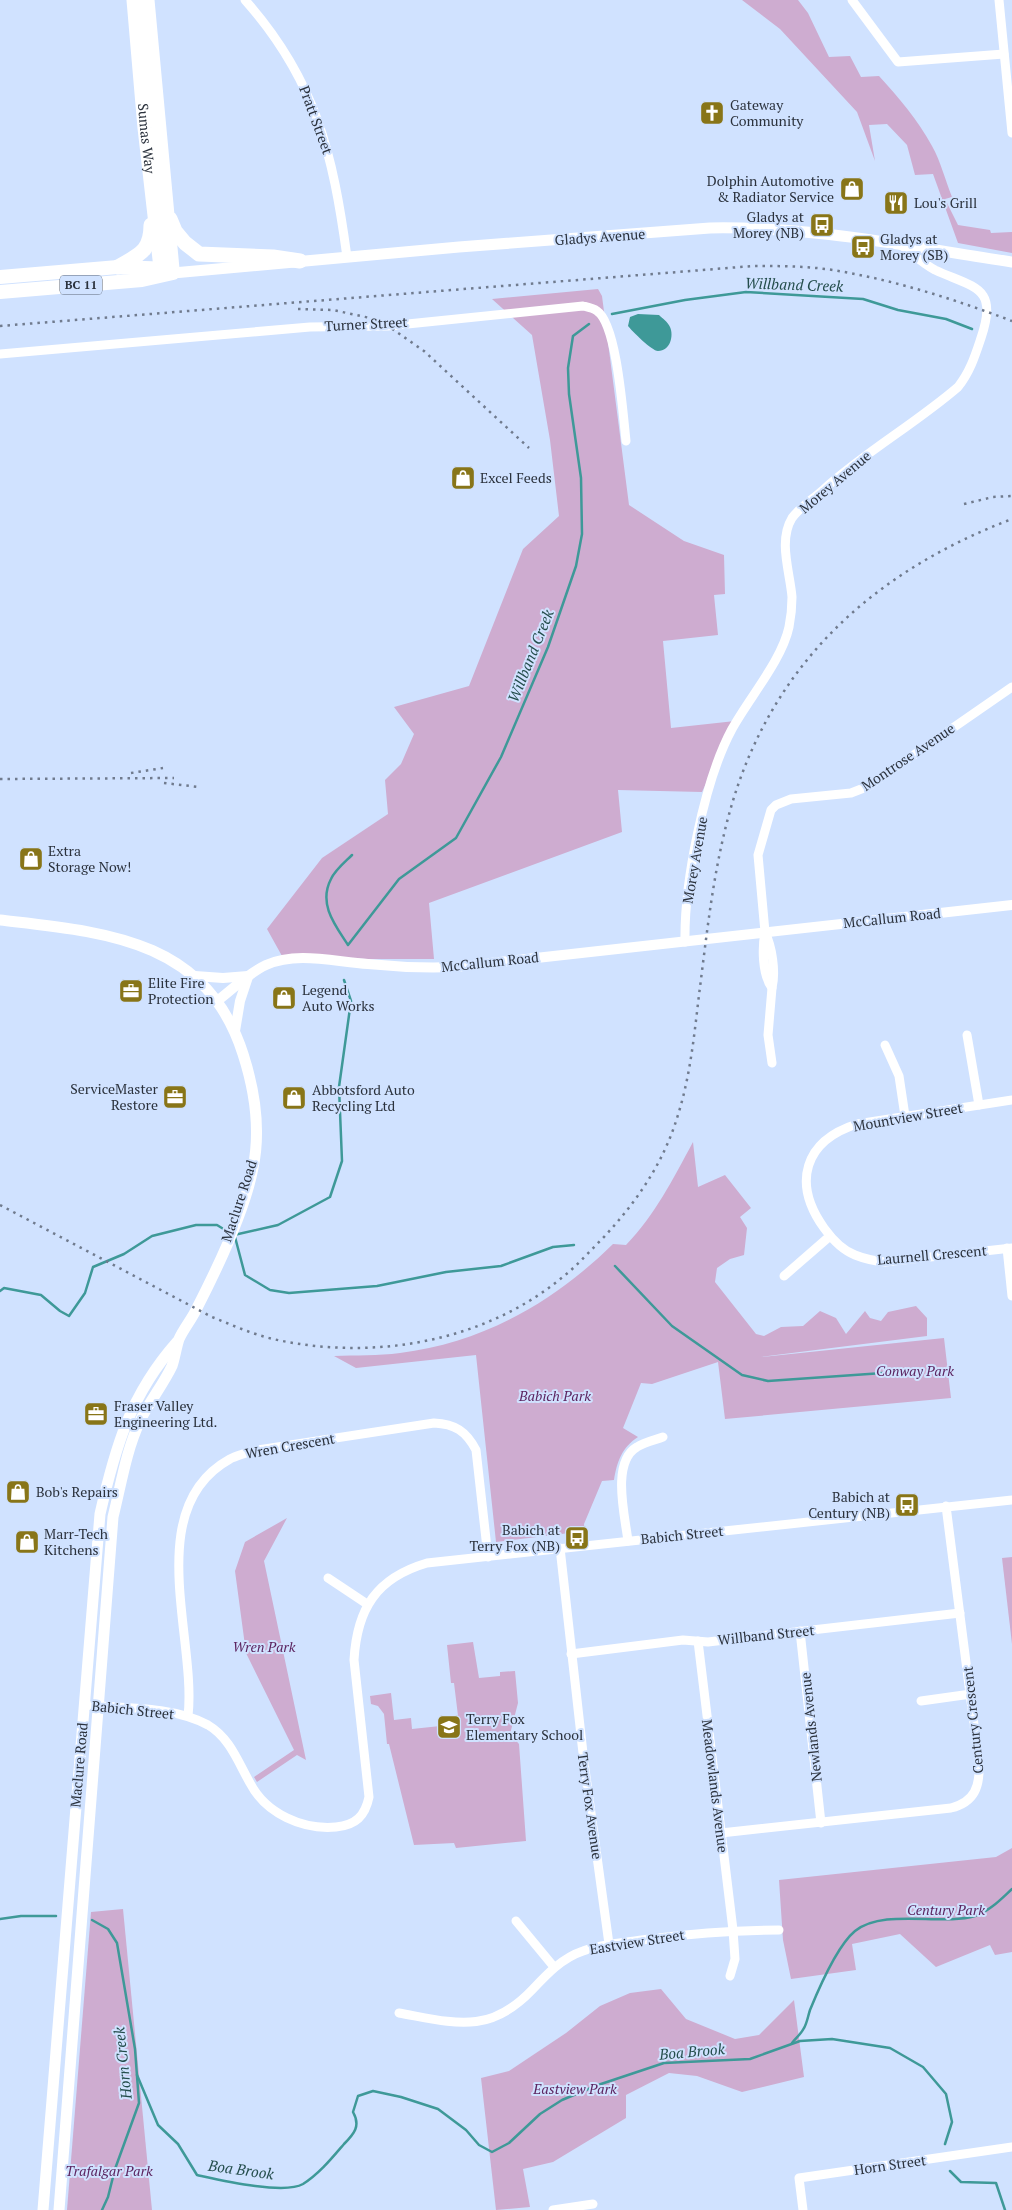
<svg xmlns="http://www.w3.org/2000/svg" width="1012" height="2210" font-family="'PT Serif',serif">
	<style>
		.green { fill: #ceacd0 }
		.water { fill: #3e9998 }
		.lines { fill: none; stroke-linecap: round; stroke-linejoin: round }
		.stream { stroke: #3e9998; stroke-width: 2.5 }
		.minor { stroke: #fff; stroke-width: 9 }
		.tertiary { stroke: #fff; stroke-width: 10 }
		.secondary { stroke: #fff; stroke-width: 11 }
		.trunk { stroke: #fff; stroke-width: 14 }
		.motorway { stroke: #fff; stroke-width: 15 }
		.rail { stroke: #707b8e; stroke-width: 2.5; stroke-dasharray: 2.5 5; stroke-linecap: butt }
		.labels { text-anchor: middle; stroke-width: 4; stroke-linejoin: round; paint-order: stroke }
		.shield { fill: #d0e2ff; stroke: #5c6777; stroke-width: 1 }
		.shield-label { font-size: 12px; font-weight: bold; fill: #2b323d }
		.poi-label { font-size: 14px; fill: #2b323d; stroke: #d0e2ff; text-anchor: start }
		.street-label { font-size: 14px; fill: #2b323d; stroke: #d0e2ff }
		.park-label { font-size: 14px; font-style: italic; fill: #5c2460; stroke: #d0e2ff }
		.water-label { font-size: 15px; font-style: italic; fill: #244d4c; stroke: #d0e2ff }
	</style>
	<rect width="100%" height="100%" fill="#d0e2ff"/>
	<g class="green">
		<path d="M742 0H798L808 13 829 57 850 56 861 77 879 76C899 98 918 120 932 146 941 162 945 180 952 197L945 199 958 225 990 230 991 233 1012 232V253L958 243 933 174 915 175 907 145 887 124 869 125 875 161 857 112 780 29Z"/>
		<path d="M598 289 602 296 629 505 684 541 724 555 725 594 714 595 718 635 663 641 671 728 735 721 702 792 618 790 622 832 429 903 434 959H367L282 956 267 929 322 858 388 814 385 780 401 764 414 734 394 707 469 686 523 549 559 516 550 440 532 335 492 299Z"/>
		<path d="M693 1142 698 1187 725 1175 751 1208 740 1217 747 1228 744 1255 730 1259 717 1268 715 1282 756 1334 764 1336 781 1327 803 1326 820 1311 836 1318 846 1334 865 1311 870 1318 881 1321 888 1312 916 1306 927 1318V1336L761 1357 944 1338 951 1398 725 1419 718 1362 652 1384 641 1383 623 1428 638 1437C622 1447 617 1462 614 1480L602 1481 584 1524 585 1536 579 1537 578 1532 496 1542 476 1355 356 1368 334 1356C356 1355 378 1356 400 1353 483 1343 554 1302 613 1244L626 1245C655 1215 673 1179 693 1142Z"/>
		<path d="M287 1518 264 1561 306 1760 297 1755 257 1782 254 1777 294 1750 246 1653 235 1571 245 1542Z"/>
		<path d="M1012 1557V1644L1002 1558Z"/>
		<path d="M473 1642 479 1678 500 1676V1672L515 1671 518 1703 510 1734 519 1744 526 1841 456 1848 454 1843 414 1845 389 1744H387L384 1714 378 1706 371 1704 370 1696 391 1693 394 1720 411 1718 412 1729 459 1724 454 1683H451L447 1645Z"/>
		<path d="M1012 1848V1952L995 1955 990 1945 936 1967 900 1934 852 1944 856 1970 791 1979 783 1940 779 1880 996 1857Z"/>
		<path d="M123 1909 152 2210H67L91 1912Z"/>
		<path d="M661 1989 686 2019 735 2039 759 2035 794 2000 804 2077 742 2092 697 2076 669 2073 626 2095V2118L553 2162 523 2169 530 2207 496 2210 481 2078 509 2071 566 2033 600 2006 630 1993Z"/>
	</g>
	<path class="water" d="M638 314 659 315C662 318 668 322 670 327 674 336 670 351 658 351 652 351 632 331 628 326L630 317Z"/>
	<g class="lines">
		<g class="stream">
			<path d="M612 314 685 300 746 292 863 299 898 310 946 319 972 329"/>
			<path d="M352 855C345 862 335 870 331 879 318 904 335 925 348 945L399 879 456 838 501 757 548 647 576 566 582 534 581 478 569 394 568 368 573 336 589 324"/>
			<path d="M234 1235 278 1225 330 1197 342 1161 339 1087 351 1001 344 980"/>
			<path d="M235 1237 245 1275 270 1290 289 1293 377 1286 446 1272 501 1266 553 1247 574 1245"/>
			<path d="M615 1266 672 1326 742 1375 768 1381 883 1373"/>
			<path d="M0 1291 4 1288 41 1295 60 1311 69 1316 85 1293 93 1267 124 1254 152 1236 196 1225H217L230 1233"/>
			<path d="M0 1919 21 1916H56"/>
			<path d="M92 1920 108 1929 117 1943 135 2049 139 2103 115 2169 108 2197 102 2210"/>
			<path d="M792 2043C796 2038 801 2034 804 2028 807 2023 808 2016 810 2010 819 1988 837 1946 855 1931 884 1908 941 1926 975 1916 990 1911 1001 1899 1012 1889"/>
			<path d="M137 2075 158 2125 178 2144 197 2175C220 2180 284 2195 303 2184 319 2174 332 2158 344 2144 354 2134 361 2126 353 2112L358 2096 373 2091 401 2097 438 2109 466 2130 479 2145 492 2152 509 2143 540 2114 562 2100 598 2085 664 2063 750 2059 800 2041 832 2039 890 2048 923 2067 946 2094 952 2122 945 2144"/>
			<path d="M950 2171 961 2182 996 2183 1005 2210"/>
		</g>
		<g class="minor">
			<path d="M245 0C316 80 333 154 347 257"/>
			<path d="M852 0 898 62 1004 54"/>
			<path d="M999 0 1012 133"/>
			<path d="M0 354 310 327 388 326 583 306C587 307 593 308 597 311 617 324 623 415 626 441"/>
			<path d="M765 932C772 947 776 971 772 988 762 974 762 948 765 932L758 855 771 810 776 805 791 799 851 793 869 786 1012 687"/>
			<path d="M685 942C684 883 704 781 732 729 749 698 782 660 789 627 791 617 792 607 792 597 790 572 778 541 792 518 800 507 813 499 823 490 865 452 915 424 958 387 970 372 975 356 981 338 999 286 974 288 935 270 922 263 913 254 901 245"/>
			<path d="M772 988 768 1035 772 1063"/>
			<path d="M967 1035 979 1105"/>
			<path d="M885 1045 899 1076 905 1116"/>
			<path d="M1012 1100 857 1124C804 1141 792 1183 824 1228 832 1239 842 1250 855 1255 865 1259 874 1261 885 1262L1012 1248"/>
			<path d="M1007 1248 1012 1296"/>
			<path d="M784 1276 830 1236"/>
			<path d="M628 1541C625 1516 611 1462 637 1447 645 1442 655 1440 663 1437"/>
			<path d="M560 1548 584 1762 609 1944"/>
			<path d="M328 1578 367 1604"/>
			<path d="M800 1631 821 1823"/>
			<path d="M698 1641 733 1930 735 1959 730 1976"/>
			<path d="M571 1654 683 1640 708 1642 960 1613"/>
			<path d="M921 1701 971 1694"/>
			<path d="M84 1705C122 1708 174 1706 208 1725 230 1738 238 1762 250 1783 266 1814 303 1830 336 1827 356 1825 365 1816 369 1797L354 1660C357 1609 376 1578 427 1563L1012 1500"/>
			<path d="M188 1716C197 1639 141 1508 230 1459 236 1456 244 1454 251 1451L434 1423C455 1424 466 1431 476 1450L488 1557"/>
			<path d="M721 1833 951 1808C975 1802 980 1786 979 1764L946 1506"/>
			<path d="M516 1921 554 1967"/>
			<path d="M399 2013C455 2023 489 2035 532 1990 547 1974 562 1958 583 1951 605 1943 628 1942 650 1939 694 1933 735 1930 779 1930"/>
			<path d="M553 2210 593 2204"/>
			<path d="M803 2210 799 2178 1012 2147"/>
		</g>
		<g class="tertiary">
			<path d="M195 976 223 978 248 976"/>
			<path d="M217 1001C233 989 247 974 266 965 297 951 335 962 368 964 397 967 426 968 455 967L1012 905"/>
			<path d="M235 1031 240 1001 248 977"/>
		</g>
		<g class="secondary">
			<path d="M173 273 459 247 710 228C812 226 911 247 1012 262"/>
			<path d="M0 920C103 932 206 938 243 1054 255 1091 261 1129 253 1168 245 1210 217 1269 197 1308 192 1319 184 1328 179 1339 176 1348 175 1357 172 1366 163 1385 149 1402 140 1421 126 1451 121 1485 113 1517L59 2210"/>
			<path d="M43 2210 100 1514C115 1448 130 1395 177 1342"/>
		</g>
		<path class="trunk" d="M0 277 118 267 172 269 173 273 142 280 0 292"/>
		<g class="motorway">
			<path id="s1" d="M134 0 145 128 161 268"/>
			<path d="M147 0 172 269"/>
			<path d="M170 219 175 231 185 243 199 254 273 257 300 261"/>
			<path d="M118 267C138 255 151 252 151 225"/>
		</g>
		<g class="rail">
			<path d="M298 309 333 310 370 318 388 326 424 351 529 448"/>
			<path d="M0 326 753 266C779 266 806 266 833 270 894 280 954 299 1012 321"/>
			<path d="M964 504 993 497 1012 496"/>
			<path d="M131 773 163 768"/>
			<path d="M0 779 174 778"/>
			<path d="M164 783 199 787"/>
			<path d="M0 1205 212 1317C232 1325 252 1334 273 1339 370 1361 481 1343 559 1280 575 1268 588 1253 602 1239 635 1204 663 1164 677 1118 690 1078 694 1037 699 995 710 909 718 820 756 741 808 631 901 561 1012 519"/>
		</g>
	</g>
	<defs>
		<symbol id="church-square" viewBox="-11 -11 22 22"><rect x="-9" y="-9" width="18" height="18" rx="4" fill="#887518" stroke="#d0e2ff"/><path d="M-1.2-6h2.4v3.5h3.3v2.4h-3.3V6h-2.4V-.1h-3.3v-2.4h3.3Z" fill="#fff"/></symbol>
		<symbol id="shop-square" viewBox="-11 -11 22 22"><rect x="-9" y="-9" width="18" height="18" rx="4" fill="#887518" stroke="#d0e2ff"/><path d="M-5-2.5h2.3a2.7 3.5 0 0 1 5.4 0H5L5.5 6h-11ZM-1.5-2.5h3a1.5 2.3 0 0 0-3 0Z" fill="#fff"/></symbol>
		<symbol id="restaurant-square" viewBox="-11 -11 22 22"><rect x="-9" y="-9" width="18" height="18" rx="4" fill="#887518" stroke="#d0e2ff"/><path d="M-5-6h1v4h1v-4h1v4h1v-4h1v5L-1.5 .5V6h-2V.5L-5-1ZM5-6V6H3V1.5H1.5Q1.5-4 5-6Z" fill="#fff"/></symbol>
		<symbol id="bus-square" viewBox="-11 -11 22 22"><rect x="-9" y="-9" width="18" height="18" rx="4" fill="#887518" stroke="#d0e2ff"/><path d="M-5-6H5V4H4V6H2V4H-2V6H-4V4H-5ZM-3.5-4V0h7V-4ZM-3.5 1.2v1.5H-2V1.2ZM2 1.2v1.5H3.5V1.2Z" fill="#fff"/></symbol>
		<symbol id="office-square" viewBox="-11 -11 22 22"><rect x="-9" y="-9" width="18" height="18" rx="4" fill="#887518" stroke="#d0e2ff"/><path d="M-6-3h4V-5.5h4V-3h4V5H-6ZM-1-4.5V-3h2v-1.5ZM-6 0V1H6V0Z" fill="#fff"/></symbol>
		<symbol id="school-square" viewBox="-11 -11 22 22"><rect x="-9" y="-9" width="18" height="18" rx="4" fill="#887518" stroke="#d0e2ff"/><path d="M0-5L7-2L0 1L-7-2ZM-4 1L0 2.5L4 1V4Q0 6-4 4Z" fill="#fff"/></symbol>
	</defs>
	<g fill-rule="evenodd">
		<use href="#church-square" x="698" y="99" width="28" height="28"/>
		<use href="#shop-square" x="838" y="175" width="28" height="28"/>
		<use href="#restaurant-square" x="882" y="189" width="28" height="28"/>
		<use href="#bus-square" x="808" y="211" width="28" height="28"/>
		<use href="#bus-square" x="849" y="233" width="28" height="28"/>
		<use href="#shop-square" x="449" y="464" width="28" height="28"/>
		<use href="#shop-square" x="17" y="845" width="28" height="28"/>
		<use href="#office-square" x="117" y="977" width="28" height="28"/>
		<use href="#shop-square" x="270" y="984" width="28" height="28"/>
		<use href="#office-square" x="161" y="1083" width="28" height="28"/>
		<use href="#shop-square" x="280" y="1084" width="28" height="28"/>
		<use href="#office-square" x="82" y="1400" width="28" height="28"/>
		<use href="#shop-square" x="4" y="1478" width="28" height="28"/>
		<use href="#bus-square" x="893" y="1491" width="28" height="28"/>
		<use href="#bus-square" x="563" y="1524" width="28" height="28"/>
		<use href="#shop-square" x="13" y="1528" width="28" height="28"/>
		<use href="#school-square" x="435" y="1713" width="28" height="28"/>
	</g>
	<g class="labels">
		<rect class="shield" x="60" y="275.5" width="42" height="19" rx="4"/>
		<g class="shield-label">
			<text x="81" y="289">BC 11</text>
		</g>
		<g class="poi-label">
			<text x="730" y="110">Gateway<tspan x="730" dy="16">Community</tspan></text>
			<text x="834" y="186" text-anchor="end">Dolphin Automotive<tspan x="834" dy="16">&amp; Radiator Service</tspan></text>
			<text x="914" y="208">Lou's Grill</text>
			<text x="804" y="222" text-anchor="end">Gladys at<tspan x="804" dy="16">Morey (NB)</tspan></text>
			<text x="880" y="244">Gladys at<tspan x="880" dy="16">Morey (SB)</tspan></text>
			<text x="480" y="483">Excel Feeds</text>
			<text x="48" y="856">Extra<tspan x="48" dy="16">Storage Now!</tspan></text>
			<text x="148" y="988">Elite Fire<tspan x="148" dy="16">Protection</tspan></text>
			<text x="302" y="995">Legend<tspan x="302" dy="16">Auto Works</tspan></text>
			<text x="158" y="1094" text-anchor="end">ServiceMaster<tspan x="158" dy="16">Restore</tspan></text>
			<text x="312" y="1095">Abbotsford Auto<tspan x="312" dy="16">Recycling Ltd</tspan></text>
			<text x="114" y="1411">Fraser Valley<tspan x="114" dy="16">Engineering Ltd.</tspan></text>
			<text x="36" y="1497">Bob's Repairs</text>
			<text x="890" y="1502" text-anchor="end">Babich at<tspan x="890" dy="16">Century (NB)</tspan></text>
			<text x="560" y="1535" text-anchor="end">Babich at<tspan x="560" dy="16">Terry Fox (NB)</tspan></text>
			<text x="44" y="1539">Marr-Tech<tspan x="44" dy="16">Kitchens</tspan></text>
			<text x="466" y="1724">Terry Fox<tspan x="466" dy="16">Elementary School</tspan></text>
		</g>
		<g class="street-label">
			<text transform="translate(316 120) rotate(70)" y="5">Pratt Street</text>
			<text dy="5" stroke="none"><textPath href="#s1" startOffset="139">Sumas Way</textPath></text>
			<text transform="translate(600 237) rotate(-4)" y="5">Gladys Avenue</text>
			<text transform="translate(366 324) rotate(-3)" y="5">Turner Street</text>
			<text transform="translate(835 482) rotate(-40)" y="5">Morey Avenue</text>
			<text transform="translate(908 757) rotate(-34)" y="5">Montrose Avenue</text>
			<text transform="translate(695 860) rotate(-80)" y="5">Morey Avenue</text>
			<text transform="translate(892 918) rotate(-6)" y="5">McCallum Road</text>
			<text transform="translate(490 962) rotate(-6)" y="5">McCallum Road</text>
			<text transform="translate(908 1117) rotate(-10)" y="5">Mountview Street</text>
			<text transform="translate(239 1201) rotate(-72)" y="5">Maclure Road</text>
			<text transform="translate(932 1255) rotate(-5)" y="5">Laurnell Crescent</text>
			<text transform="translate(290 1446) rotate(-10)" y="5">Wren Crescent</text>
			<text transform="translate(682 1535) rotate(-6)" y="5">Babich Street</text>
			<text transform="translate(766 1635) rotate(-6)" y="5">Willband Street</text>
			<text transform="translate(133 1710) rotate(6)" y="5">Babich Street</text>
			<text transform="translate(973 1720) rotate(-96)" y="5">Century Crescent</text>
			<text transform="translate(811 1727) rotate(-96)" y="5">Newlands Avenue</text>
			<text transform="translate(79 1765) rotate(-85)" y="5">Maclure Road</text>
			<text transform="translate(715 1786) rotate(83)" y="5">Meadowlands Avenue</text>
			<text transform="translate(590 1806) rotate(82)" y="5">Terry Fox Avenue</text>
			<text transform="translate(637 1942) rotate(-9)" y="5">Eastview Street</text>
			<text transform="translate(890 2165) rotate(-8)" y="5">Horn Street</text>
		</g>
		<g class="park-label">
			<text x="915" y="1376">Conway Park</text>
			<text x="555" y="1401">Babich Park</text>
			<text x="264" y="1652">Wren Park</text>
			<text x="946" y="1915">Century Park</text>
			<text x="575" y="2094">Eastview Park</text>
			<text x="109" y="2176">Trafalgar Park</text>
		</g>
		<g class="water-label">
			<text transform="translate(794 285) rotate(2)" y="5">Willband Creek</text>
			<text transform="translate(531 656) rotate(-68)" y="5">Willband Creek</text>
			<text transform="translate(692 2052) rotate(-5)" y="5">Boa Brook</text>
			<text transform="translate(123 2063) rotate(-96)" y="5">Horn Creek</text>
			<text transform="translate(241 2170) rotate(8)" y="5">Boa Brook</text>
		</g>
	</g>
</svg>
